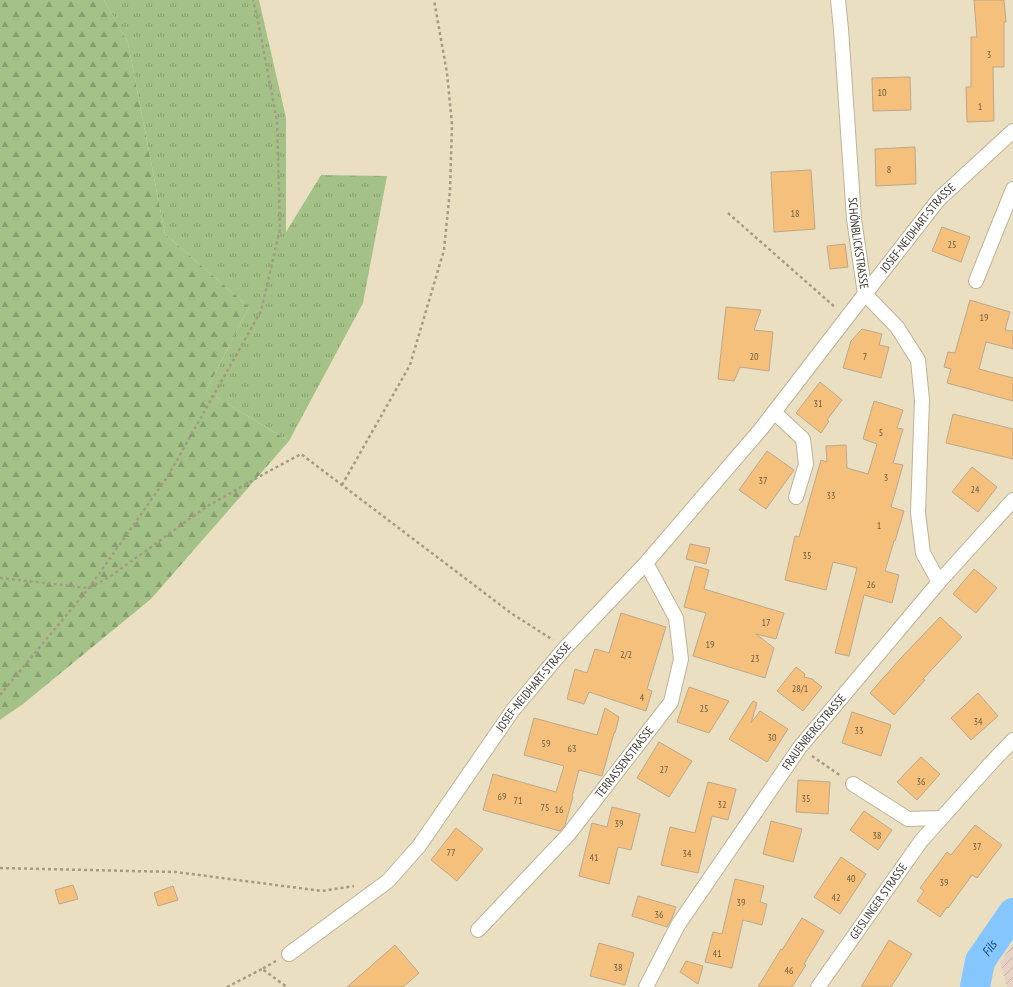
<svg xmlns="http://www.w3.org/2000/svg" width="1013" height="987" font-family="'PT Sans Narrow',sans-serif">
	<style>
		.industrial { fill: url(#industrial-furrows) }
		.grass { fill: url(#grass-tufts) }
		.forest { fill: url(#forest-firs) }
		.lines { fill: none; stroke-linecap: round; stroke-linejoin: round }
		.river { stroke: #85c6ff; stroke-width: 30 }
		.building { fill: #f5c07b; stroke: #bca88e }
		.street-casing { stroke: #beb396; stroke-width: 16 }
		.path { stroke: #a39b83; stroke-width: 2.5; stroke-dasharray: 3 3; stroke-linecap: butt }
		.street { stroke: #fff; stroke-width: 14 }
		.labels { text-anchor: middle; stroke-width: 3.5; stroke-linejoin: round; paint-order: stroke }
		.number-label { font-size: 10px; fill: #6c5b40 }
		.street-label { font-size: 12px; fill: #3e392d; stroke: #f7edcd }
		.water-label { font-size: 13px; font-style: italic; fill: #18476c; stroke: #f7edcd }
	</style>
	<defs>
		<pattern id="industrial-furrows" width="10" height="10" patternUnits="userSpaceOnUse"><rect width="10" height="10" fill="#e7d1c4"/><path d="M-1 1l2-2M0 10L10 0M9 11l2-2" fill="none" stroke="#c7b4a9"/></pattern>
		<pattern id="grass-tufts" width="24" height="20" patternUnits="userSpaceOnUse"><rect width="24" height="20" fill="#a4c287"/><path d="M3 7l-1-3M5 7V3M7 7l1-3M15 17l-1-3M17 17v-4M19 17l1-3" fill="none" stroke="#879f6f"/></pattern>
		<pattern id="forest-firs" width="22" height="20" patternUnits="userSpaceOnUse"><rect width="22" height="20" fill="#a4c287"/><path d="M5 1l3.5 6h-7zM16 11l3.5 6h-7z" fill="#879f6f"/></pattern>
	</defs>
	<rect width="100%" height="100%" fill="#eadfc0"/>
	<path class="industrial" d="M1013 944V987H1007L1000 962Z"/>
	<path class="grass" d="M104 0H259L286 118V232L321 175 387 176 363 303 289 441 206 391 249 307 165 234 128 43Z"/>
	<path class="forest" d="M0 0H104L128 43 165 234 249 307 206 391 289 441 151 599 23 704 0 720Z"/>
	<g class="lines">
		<path class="river" id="s1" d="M975 987 980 961 1013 913"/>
	</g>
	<g class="building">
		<path d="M974 0H1004L1006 22H1004V67H993L994 121 967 122 966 87H971V37H977Z"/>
		<path d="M910 77 911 110 873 111 872 78Z"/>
		<path d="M915 147 916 184 876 186 875 149Z"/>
		<path d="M811 170 815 229 774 232 771 172Z"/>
		<path d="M942 227 970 237 961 262 932 251Z"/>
		<path d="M845 244 848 267 830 269 827 246Z"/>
		<path d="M970 300 1010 312 1005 330 1013 331V349L986 342 979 369 1013 378V401L947 383 951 369 944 367 948 352 955 353Z"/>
		<path d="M726 307 761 310 754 330 773 332 769 371 740 367 734 381 718 379Z"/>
		<path d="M862 329 882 334 879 345 889 347 881 378 843 368 851 341Z"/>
		<path d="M820 382 842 400 827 420 829 421 821 433 796 413Z"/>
		<path d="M874 401 903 410 897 428 903 429 893 463 903 465 891 507 904 511 895 541H894L885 571 899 575 892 603 864 595 849 656 835 653 857 568 833 562 826 590 785 580 795 536 799 537 821 460 827 462 826 446 846 445 847 468 868 474 877 444 863 439Z"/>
		<path d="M953 414 1013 429V459L946 443Z"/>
		<path d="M767 451 794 470 766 509 739 490Z"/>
		<path d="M972 467 997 487 978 512 952 492Z"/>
		<path d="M690 544 710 548 706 564 686 559Z"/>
		<path d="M695 566 709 570 704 589 784 613 776 639 756 634 774 648 765 678 693 656 706 613 684 607Z"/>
		<path d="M974 569 997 588 976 613 953 594Z"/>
		<path d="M621 613 666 627 647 689 652 691 646 711 589 692 584 704 567 699 575 669 587 673 595 649 609 653Z"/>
		<path d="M940 617 962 637 923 679 925 680 894 715 870 693 900 659Z"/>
		<path d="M796 667 805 674 804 677 812 679 822 687 803 711 777 691Z"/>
		<path d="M689 687 729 701 709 733 677 722Z"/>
		<path d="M978 693 998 716 971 740 951 718Z"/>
		<path d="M753 701 757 703 751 723 760 711 788 729 767 762 729 739Z"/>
		<path d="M605 708 619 717 615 733H614L602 776 579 770 572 796 573 797 565 825 560 831 483 810 493 774 556 792 564 766 524 755 534 718 597 735Z"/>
		<path d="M852 712 891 725 881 756 842 743Z"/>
		<path d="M659 742 692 761 669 797 637 778Z"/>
		<path d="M921 757 940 774 917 800 897 782Z"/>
		<path d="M798 780 830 782 828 814 796 812Z"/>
		<path d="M708 782 736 789 728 820 712 816 698 873 661 865 670 827 695 833Z"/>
		<path d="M612 807 640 814 631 850 618 847 609 884 579 876 592 823 607 827Z"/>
		<path d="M864 811 892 830 878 850 850 830Z"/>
		<path d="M771 821 802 829 793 862 763 854Z"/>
		<path d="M975 825 1002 845 977 878 972 875 948 908 947 907 940 917 917 901 924 891 920 888 947 852 951 855Z"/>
		<path d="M456 828 483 849 457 881 431 860Z"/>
		<path d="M841 857 866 874 840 914 814 897Z"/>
		<path d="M735 879 764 886 760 902 767 904 762 925 743 920 732 968 705 962 713 932 722 934Z"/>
		<path d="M73 885 78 899 59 904 55 890Z"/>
		<path d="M173 886 178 900 158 906 154 893Z"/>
		<path d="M638 896 676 907 672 918 667 927 632 916Z"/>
		<path d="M802 918 824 931 804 964 806 965 792 987H758L781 949 782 950Z"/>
		<path d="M889 940 912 954 891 987H861Z"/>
		<path d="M599 943 634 953 625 985 590 976Z"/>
		<path d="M395 945 419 973 403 987H347Z"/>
		<path d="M686 961 703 966 698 984 680 972Z"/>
	</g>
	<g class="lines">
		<defs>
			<g id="street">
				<path id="s2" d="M838 0 841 29 854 219 865 294 897 327 918 360 922 400 918 513 923 553 939 582"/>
				<path d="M976 281 1013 189"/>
				<path d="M774 412 803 439 806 464 796 497"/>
				<path d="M853 784 908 819 941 818"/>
				<path id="s3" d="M478 930 568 835 671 702 681 659 676 618 646 563"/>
				<path id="s4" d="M289 954 388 881 419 846 513 710 565 648 646 563 761 429 865 294 939 199 1013 131"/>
				<path id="s5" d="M646 987 678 925 800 747 939 582 1013 500"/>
				<path id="s6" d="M818 987 921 841 992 762 1013 740"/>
			</g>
		</defs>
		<use href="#street" class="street-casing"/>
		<g class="path">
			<path d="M728 213 836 308"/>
			<path d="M342 485 410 365 444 250 450 190 452 124 447 73 434 0"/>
			<path d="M0 578 89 588 111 576 206 507 262 475 301 454 511 613 553 640"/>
			<path d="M0 695 89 588 168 476 261 311 280 229 277 121 258 21 253 0"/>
			<path d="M812 756 841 776"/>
			<path d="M0 868 176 872 322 891 354 886"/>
			<path d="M276 961 262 969 287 987"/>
			<path d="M227 987 262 969"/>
		</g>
		<use href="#street" class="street"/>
	</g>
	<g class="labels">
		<g class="number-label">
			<text x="989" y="58">3</text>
			<text x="882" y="96">10</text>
			<text x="980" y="110">1</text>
			<text x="889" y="173">8</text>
			<text x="795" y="217">18</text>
			<text x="952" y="248">25</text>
			<text x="984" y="321">19</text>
			<text x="754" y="360">20</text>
			<text x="865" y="360">7</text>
			<text x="818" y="407">31</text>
			<text x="881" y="436">5</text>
			<text x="886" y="481">3</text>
			<text x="763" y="484">37</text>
			<text x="975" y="493">24</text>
			<text x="831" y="499">33</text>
			<text x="879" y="529">1</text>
			<text x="807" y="559">35</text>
			<text x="871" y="588">26</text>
			<text x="766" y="626">17</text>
			<text x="710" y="648">19</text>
			<text x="626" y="658">2/2</text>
			<text x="755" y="662">23</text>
			<text x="800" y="692">28/1</text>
			<text x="642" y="701">4</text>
			<text x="704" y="712">25</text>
			<text x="978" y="725">34</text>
			<text x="859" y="734">33</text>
			<text x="772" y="741">30</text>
			<text x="546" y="747">59</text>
			<text x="572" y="752">63</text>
			<text x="664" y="773">27</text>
			<text x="921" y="785">36</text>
			<text x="502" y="800">69</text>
			<text x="806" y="802">35</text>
			<text x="518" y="804">71</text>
			<text x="722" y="808">32</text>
			<text x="545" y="811">75</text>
			<text x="559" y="813">16</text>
			<text x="619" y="827">39</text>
			<text x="877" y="839">38</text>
			<text x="977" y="850">37</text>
			<text x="451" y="856">77</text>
			<text x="687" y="857">34</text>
			<text x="594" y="861">41</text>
			<text x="851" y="882">40</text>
			<text x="944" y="886">39</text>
			<text x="836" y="901">42</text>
			<text x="741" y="906">39</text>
			<text x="659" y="918">36</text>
			<text x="717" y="957">41</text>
			<text x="618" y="971">38</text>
			<text x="789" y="974">46</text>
		</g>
		<g class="street-label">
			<text dy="4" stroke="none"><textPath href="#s4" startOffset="965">JOSEF-NEIDHART-STRASSE</textPath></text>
			<text dy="4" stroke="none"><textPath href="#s2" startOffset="244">SCHÖNBLICKSTRASSE</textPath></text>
			<text dy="4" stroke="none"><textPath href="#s4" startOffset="366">JOSEF-NEIDHART-STRASSE</textPath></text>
			<text dy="4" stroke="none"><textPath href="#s5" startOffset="306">FRAUENBERGSTRASSE</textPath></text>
			<text dy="4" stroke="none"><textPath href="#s3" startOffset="223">TERRASSENSTRASSE</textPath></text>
			<text dy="4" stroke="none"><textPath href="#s6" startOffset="105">GEISLINGER STRASSE</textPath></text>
		</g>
		<g class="water-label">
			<text dy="5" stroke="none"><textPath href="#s1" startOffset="42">Fils</textPath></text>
		</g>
	</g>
</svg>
